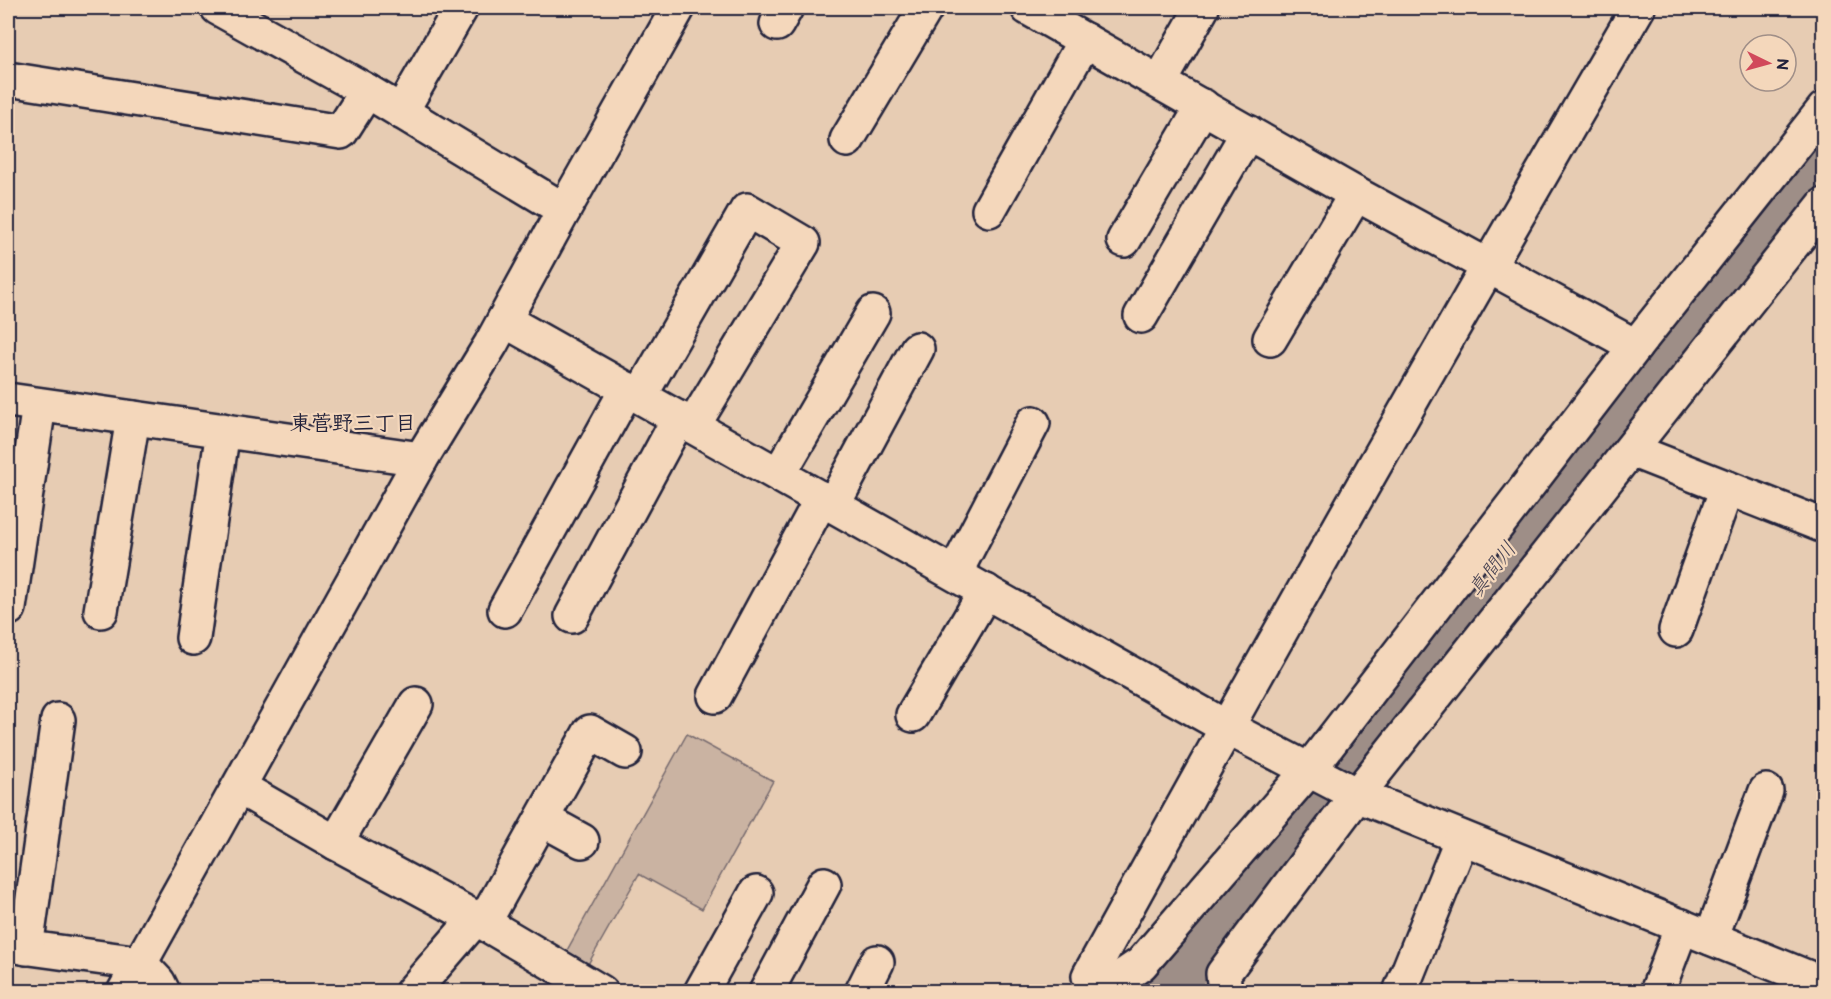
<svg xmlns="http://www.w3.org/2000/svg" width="1831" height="999" font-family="'Balsamiq Sans','Klee One',sans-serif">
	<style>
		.green { fill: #cab3a2; stroke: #766a6e; stroke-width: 1.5 }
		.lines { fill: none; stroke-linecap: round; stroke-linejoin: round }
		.river { stroke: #9e8e87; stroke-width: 57 }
		.minor-casing { stroke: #22223b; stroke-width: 38 }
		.minor { stroke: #f4d7bb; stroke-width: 33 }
		.labels { text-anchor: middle; stroke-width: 4.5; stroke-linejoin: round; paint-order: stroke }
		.neighbourhood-label { font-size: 21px; font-weight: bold; fill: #22223b; stroke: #f4d7bb }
		.water-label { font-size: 21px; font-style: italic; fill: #474252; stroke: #f4d7bb }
	</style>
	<rect width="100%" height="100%" fill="#e7ccb3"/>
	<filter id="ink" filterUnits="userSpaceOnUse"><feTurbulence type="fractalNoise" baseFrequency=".0167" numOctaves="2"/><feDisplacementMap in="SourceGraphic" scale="12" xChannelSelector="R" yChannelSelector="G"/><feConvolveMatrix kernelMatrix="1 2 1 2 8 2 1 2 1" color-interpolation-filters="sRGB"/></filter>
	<g filter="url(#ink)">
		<path class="green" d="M687 734 773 781 702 909 639 874 587 966 565 954Z"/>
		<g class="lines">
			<path class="river" d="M1160 992 1641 375 1824 147"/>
			<defs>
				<g id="minor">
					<path d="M218 8 367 91 564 210"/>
					<path d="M1028 8 1356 194 1626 341 1635 347"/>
					<path d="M777 24 786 8"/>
					<path d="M8 79 341 132 367 91"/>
					<path d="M1160 82 1202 8"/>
					<path d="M401 112 461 8"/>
					<path d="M847 140 926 8"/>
					<path d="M989 210 1085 40"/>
					<path d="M1124 240 1203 106"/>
					<path d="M1141 316 1248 132"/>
					<path d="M504 320 1226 727 1357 795 1824 984"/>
					<path d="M1270 339 1356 194"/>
					<path d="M640 396 747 210 803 243 693 426"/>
					<path d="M8 400 421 459"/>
					<path d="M1631 450 1824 526"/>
					<path d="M779 474 873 313"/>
					<path d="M833 505 917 349"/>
					<path d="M955 573 1033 423"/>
					<path d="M9 608 39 405"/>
					<path d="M505 610 627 389"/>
					<path d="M101 611 133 418"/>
					<path d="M572 616 679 418"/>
					<path d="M1676 630 1727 488"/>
					<path d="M193 638 223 430"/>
					<path d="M715 696 822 498"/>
					<path d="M913 715 986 591"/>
					<path d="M239 787 336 843 479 920 601 992"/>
					<path d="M542 819 582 841"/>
					<path d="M336 843 416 704"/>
					<path d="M1711 938 1766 791"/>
					<path d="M8 945 140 963 158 982 163 992"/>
					<path d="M26 948 58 720"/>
					<path d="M124 992 421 459 491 344 564 210 678 8"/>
					<path d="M412 992 469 926 491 910 590 732 625 752"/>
					<path d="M701 992 756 893"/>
					<path d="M766 992 824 884"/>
					<path d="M862 992 877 962"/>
					<path d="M1097 992 1089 976C1268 651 1451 328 1638 8"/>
					<path d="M1100 992 1141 964 1308 771 1635 347 1824 109"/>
					<path d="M1225 992 1223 974 1357 795 1824 205"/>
					<path d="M1400 992 1462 838"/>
					<path d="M1657 992 1682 926"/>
				</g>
			</defs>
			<use href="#minor" class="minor-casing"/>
			<use href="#minor" class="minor"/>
		</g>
	</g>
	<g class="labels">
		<g class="neighbourhood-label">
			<text x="353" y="430">東菅野三丁目</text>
		</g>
		<g class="water-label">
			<text transform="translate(1492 569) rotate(-52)" y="7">真間川</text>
		</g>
	</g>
	<rect width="1831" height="999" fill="none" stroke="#f4d7bb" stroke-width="30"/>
	<rect x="15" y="15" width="1801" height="969" fill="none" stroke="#22223b" stroke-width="2" filter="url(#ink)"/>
	<g transform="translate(1768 63) rotate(95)"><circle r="28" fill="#f4d7bb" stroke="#a08f88" stroke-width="1.5"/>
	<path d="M0-4.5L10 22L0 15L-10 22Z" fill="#d1495b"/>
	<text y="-9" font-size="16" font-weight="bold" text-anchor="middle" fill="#22223b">N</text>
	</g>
</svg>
